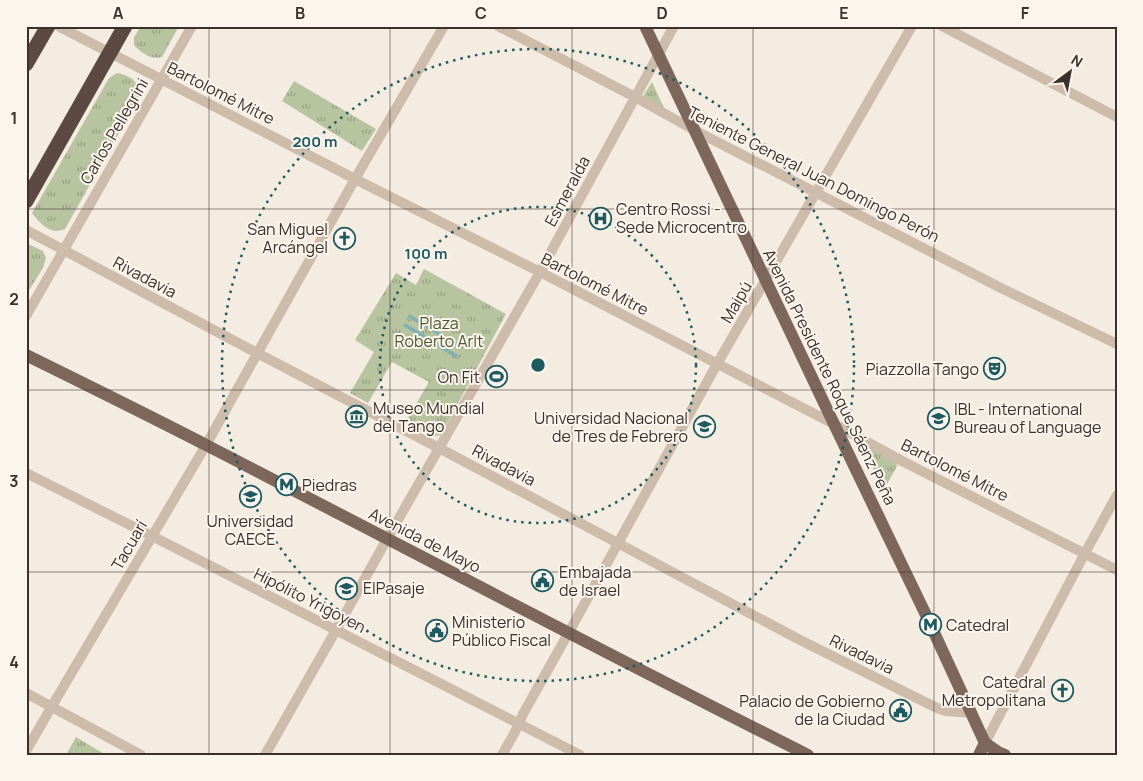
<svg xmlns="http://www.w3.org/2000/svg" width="1143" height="781" font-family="Manrope,sans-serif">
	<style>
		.park { fill: url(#park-tufts) }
		.water { fill: #7fb0b2 }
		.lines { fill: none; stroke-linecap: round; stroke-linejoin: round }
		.minor { stroke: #cdbbac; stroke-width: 10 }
		.major { stroke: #7d675c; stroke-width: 12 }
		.highway { stroke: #5c4a42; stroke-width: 15 }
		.grid { fill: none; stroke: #3b302b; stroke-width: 1; stroke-opacity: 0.55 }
		.ring { fill: none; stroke: #1f5a5e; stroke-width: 2.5; stroke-dasharray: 2.5 5 }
		.labels { text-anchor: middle; stroke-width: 4; stroke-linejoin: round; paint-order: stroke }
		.street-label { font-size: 16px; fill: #3b302b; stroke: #fbf5ee }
		.poi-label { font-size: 16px; fill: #3b302b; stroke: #fbf5ee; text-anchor: start }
		.park-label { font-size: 16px; fill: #4a5a2e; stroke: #fbf5ee }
		.centre { fill: #1f5a5e; stroke: #fbf5ee; stroke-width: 2.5 }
		.ring-label { font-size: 15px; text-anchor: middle; font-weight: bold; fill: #1f5a5e; stroke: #fbf5ee; stroke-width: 4; stroke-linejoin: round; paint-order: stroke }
		.neatline { fill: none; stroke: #3b302b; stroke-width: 2 }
		.grid-label { font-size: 16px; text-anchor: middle; font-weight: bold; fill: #3b302b }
	</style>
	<defs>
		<pattern id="park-tufts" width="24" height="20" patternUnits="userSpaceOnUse" patternTransform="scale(1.25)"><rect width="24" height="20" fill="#b8c4a0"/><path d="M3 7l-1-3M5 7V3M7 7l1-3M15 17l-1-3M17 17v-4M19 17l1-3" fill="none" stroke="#97a083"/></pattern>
	</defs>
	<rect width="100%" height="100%" fill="#f4ebe1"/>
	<g class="park">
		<path d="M141 26H179L162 57C151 60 141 53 134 45V37Z"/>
		<path d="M117 73C132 76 142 83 138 99L65 229C62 230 59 231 56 231 47 231 37 220 32 213L109 78Z"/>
		<path d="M294 81 376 129 362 151 282 101Z"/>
		<path d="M652 82 664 108 643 96Z"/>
		<path d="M26 243 43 251 46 258 43 268 26 295Z"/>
		<path d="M424 269 506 314 441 435 432 437 405 423 429 382 392 362 368 403 350 393 374 352 355 340 396 273 416 285Z"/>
		<path d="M868 448 896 462 897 466 886 486H881L865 450Z"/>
		<path d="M76 737 106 755H66Z"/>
	</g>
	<g class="water">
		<path d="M409 314 463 347 461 349 408 317Z"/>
		<path d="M405 323 458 355 456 358 403 326Z"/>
	</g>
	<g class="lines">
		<g class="minor">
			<path d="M58 26 355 179 540 272 834 424 904 462 1117 570"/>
			<path d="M498 26 635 97 694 130 1001 288 1117 344"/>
			<path d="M942 26 1117 117"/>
			<path d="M26 230 257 353 439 448 802 641 937 708 946 711 972 713"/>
			<path d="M26 316 192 26"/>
			<path d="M26 473 152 536 580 755"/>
			<path d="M26 693 141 755"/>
			<path d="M985 743 1085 553 1117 495"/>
			<path d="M26 751 52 706 206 445 355 179 444 26"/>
			<path d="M265 755 336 630 387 539 540 272 674 26"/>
			<path d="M502 755 515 732 523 714 569 632 717 364 912 26"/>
		</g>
		<g class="major">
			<path d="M645 26 834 424 926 615 985 743"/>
			<path d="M26 355C87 385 148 415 208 446 408 549 607 654 808 755"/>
			<path d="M985 743 998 752 1005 755"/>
			<path d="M979 755 985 743"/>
		</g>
		<g class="highway">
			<path d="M26 64 48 26"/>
			<path d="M26 201 125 26"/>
		</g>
	</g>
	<path class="grid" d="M209 26V755M390 26V755M572 26V755M753 26V755M934 26V755M26 209H1117M26 390H1117M26 572H1117"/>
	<g class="ring">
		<circle cx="538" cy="365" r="158"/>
		<circle cx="538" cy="365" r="316"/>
	</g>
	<defs>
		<symbol id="hospital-ring" viewBox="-11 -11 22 22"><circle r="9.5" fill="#fbf5ee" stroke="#1f5a5e" stroke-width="1.5"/><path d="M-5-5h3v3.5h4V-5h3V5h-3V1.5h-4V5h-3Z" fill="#1f5a5e"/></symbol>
		<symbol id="church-ring" viewBox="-11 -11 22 22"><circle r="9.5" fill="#fbf5ee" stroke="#1f5a5e" stroke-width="1.5"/><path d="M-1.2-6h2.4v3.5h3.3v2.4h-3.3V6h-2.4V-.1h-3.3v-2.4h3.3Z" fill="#1f5a5e"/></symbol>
		<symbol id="theatre-ring" viewBox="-11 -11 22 22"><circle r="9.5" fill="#fbf5ee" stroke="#1f5a5e" stroke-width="1.5"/><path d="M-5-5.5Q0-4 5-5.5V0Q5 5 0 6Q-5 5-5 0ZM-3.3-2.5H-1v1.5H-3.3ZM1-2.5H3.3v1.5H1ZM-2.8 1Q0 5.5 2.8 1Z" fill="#1f5a5e"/></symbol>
		<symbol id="stadium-ring" viewBox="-11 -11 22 22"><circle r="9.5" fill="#fbf5ee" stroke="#1f5a5e" stroke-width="1.5"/><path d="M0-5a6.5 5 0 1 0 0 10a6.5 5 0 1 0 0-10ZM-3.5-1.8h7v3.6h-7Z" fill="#1f5a5e"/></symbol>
		<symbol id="museum-ring" viewBox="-11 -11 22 22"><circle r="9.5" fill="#fbf5ee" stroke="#1f5a5e" stroke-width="1.5"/><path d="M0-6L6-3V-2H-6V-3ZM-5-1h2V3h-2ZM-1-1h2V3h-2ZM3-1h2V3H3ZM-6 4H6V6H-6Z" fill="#1f5a5e"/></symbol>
		<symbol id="university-ring" viewBox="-11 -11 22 22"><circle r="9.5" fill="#fbf5ee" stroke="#1f5a5e" stroke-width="1.5"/><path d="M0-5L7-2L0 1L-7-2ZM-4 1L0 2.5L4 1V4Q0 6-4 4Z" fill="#1f5a5e"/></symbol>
		<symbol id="metro-ring" viewBox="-11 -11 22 22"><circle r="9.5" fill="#fbf5ee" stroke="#1f5a5e" stroke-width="1.5"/><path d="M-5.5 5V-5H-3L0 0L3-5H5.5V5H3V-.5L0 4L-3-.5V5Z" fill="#1f5a5e"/></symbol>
		<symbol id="civic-ring" viewBox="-11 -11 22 22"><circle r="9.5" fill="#fbf5ee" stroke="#1f5a5e" stroke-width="1.5"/><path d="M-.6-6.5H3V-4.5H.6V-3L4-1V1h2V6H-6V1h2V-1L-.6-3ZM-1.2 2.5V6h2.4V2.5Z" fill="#1f5a5e"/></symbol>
	</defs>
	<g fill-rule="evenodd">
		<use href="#hospital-ring" x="588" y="206" width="25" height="25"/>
		<use href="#church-ring" x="332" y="226" width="25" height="25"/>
		<use href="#theatre-ring" x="982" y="356" width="25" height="25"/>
		<use href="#stadium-ring" x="484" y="364" width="25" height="25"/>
		<use href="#museum-ring" x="344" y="404" width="25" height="25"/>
		<use href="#university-ring" x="926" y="406" width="25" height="25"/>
		<use href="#university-ring" x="692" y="414" width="25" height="25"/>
		<use href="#metro-ring" x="274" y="472" width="25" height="25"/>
		<use href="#university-ring" x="238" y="484" width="25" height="25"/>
		<use href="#civic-ring" x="530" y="568" width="25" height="25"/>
		<use href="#university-ring" x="334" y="576" width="25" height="25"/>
		<use href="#metro-ring" x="918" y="612" width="25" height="25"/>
		<use href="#civic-ring" x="424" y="618" width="25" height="25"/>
		<use href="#church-ring" x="1050" y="678" width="25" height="25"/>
		<use href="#civic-ring" x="888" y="698" width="25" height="25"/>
	</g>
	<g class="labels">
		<g class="street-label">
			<text transform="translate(221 93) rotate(27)" y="6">Bartolomé Mitre</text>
			<text transform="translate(114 131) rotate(-60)" y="6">Carlos Pellegrini</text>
			<text transform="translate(814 174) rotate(27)" y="6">Teniente General Juan Domingo Perón</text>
			<text transform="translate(567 191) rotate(-62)" y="6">Esmeralda</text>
			<text transform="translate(145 277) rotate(28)" y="6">Rivadavia</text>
			<text transform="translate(595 284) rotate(27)" y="6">Bartolomé Mitre</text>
			<text transform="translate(736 302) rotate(-60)" y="6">Maipú</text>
			<text transform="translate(830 377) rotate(64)" y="6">Avenida Presidente Roque Sáenz Peña</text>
			<text transform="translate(504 465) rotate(28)" y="6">Rivadavia</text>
			<text transform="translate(955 470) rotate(27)" y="6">Bartolomé Mitre</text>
			<text transform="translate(425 540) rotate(27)" y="6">Avenida de Mayo</text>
			<text transform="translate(129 545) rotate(-60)" y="6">Tacuarí</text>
			<text transform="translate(310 600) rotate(27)" y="6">Hipólito Yrigoyen</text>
			<text transform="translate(862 654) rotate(26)" y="6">Rivadavia</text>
		</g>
		<g class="poi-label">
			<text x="616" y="215">Centro Rossi -<tspan x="616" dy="18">Sede Microcentro</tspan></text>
			<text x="328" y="235" text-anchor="end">San Miguel<tspan x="328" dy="18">Arcángel</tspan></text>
			<text x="979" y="375" text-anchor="end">Piazzolla Tango</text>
			<text x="480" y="383" text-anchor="end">On Fit</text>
			<text x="373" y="414">Museo Mundial<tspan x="373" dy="18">del Tango</tspan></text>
			<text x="954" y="415">IBL - International<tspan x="954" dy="18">Bureau of Language</tspan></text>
			<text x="688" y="424" text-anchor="end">Universidad Nacional<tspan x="688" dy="18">de Tres de Febrero</tspan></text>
			<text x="302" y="491">Piedras</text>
			<text x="250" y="527" text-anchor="middle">Universidad<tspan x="250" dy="18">CAECE</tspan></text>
			<text x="559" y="578">Embajada<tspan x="559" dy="18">de Israel</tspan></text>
			<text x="363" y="594">ElPasaje</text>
			<text x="452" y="628">Ministerio<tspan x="452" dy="18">Público Fiscal</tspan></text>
			<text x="946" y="631">Catedral</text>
			<text x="1046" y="688" text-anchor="end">Catedral<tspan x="1046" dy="18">Metropolitana</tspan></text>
			<text x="885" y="707" text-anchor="end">Palacio de Gobierno<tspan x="885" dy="18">de la Ciudad</tspan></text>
		</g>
		<g class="park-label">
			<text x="439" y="329">Plaza<tspan x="439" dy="18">Roberto Arlt</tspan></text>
		</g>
	</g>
	<circle cx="538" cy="365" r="8" class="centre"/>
	<g class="ring-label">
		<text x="315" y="147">200 m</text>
		<text x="426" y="259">100 m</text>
	</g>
	<rect width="1143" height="781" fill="none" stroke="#fbf5ee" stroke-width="55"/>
	<g transform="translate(1070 72) rotate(32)" stroke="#fbf5ee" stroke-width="4" paint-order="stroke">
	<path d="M0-4L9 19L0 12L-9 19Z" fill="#3b302b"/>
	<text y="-8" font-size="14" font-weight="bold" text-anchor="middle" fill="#3b302b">N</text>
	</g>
	<rect x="28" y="28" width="1088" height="726" class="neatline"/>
	<g class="grid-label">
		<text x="118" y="19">A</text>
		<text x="300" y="19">B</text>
		<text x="481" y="19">C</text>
		<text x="662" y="19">D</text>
		<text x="844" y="19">E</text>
		<text x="1025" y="19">F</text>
		<text x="14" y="124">1</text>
		<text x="14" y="305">2</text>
		<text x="14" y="487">3</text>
		<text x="14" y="668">4</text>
	</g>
</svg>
